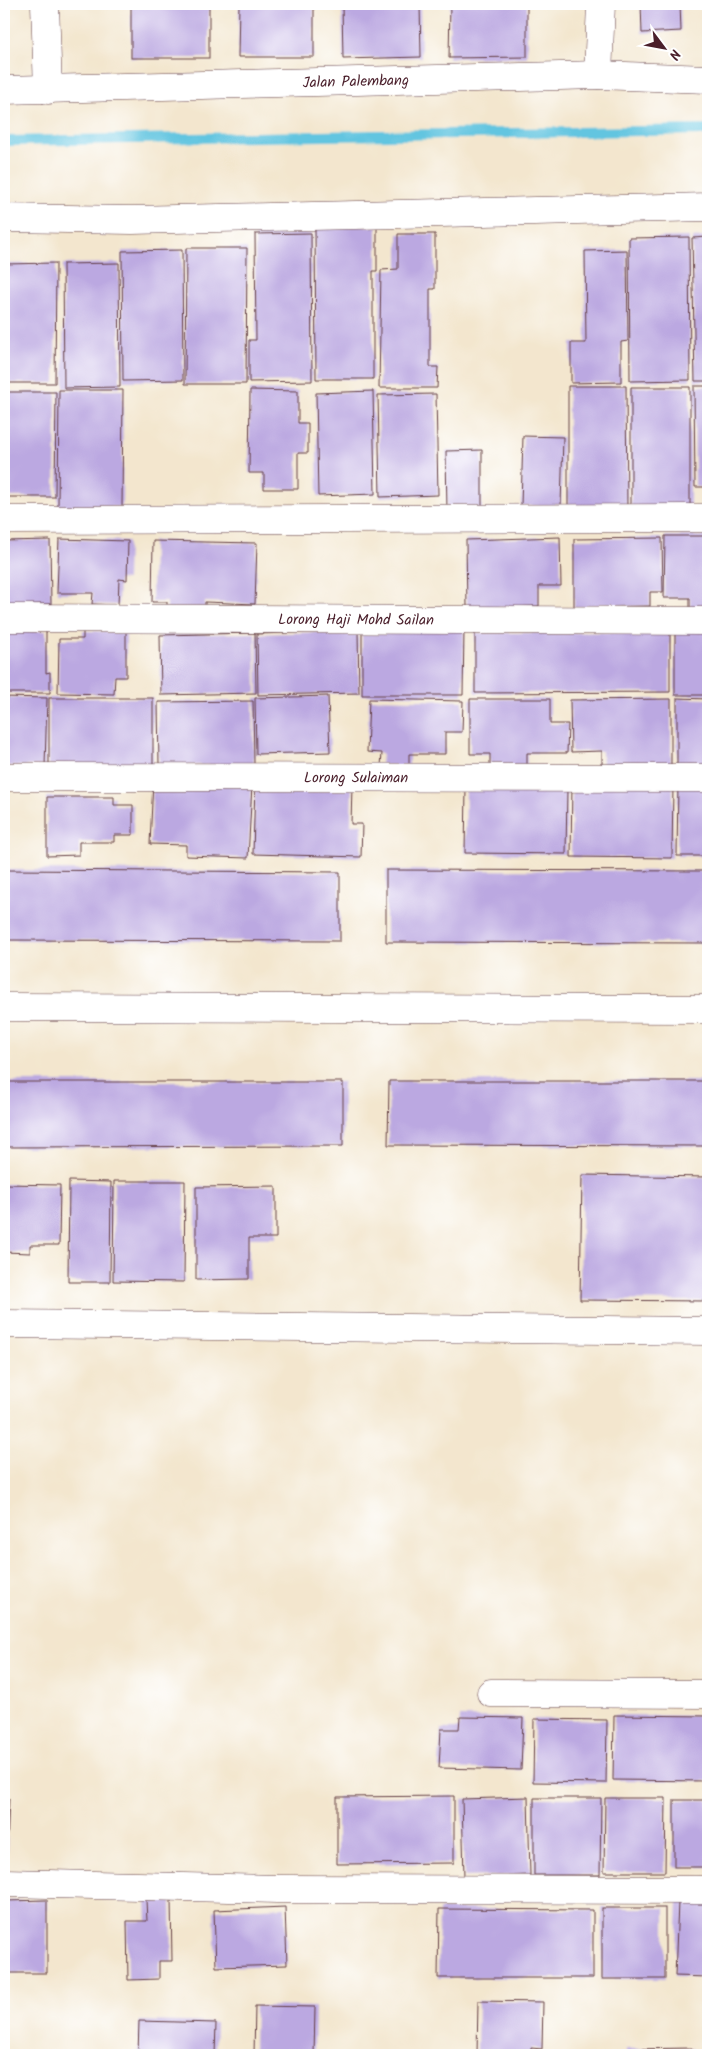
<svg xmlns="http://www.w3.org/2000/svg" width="712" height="2059" font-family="Kalam,sans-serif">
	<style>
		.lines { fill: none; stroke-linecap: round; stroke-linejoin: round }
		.stream { stroke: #62c5e0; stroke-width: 10 }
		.building { fill: #bba8e1 }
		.street-casing { stroke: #633d43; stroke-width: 29 }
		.street { stroke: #fff; stroke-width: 28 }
		.labels { text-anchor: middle; stroke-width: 5; stroke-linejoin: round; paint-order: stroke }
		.street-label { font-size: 15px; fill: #4a1f2b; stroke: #fff }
	</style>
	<rect width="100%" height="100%" fill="#fff"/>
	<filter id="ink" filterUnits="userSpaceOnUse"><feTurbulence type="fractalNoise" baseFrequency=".02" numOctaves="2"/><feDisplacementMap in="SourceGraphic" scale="10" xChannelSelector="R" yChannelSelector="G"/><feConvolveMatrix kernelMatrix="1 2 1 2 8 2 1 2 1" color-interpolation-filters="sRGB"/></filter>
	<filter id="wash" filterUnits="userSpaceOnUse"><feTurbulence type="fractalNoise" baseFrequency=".0096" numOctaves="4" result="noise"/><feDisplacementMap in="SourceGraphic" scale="20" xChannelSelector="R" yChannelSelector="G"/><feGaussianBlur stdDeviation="1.12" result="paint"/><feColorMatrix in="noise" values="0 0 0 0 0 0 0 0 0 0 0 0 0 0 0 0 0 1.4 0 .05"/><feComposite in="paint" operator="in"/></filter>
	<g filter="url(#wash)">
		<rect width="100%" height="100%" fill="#f3e6ce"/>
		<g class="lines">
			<path class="stream" d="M4 141 708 130"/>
		</g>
		<g id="blocks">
			<g class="building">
				<rect x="131" y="4" width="78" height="54"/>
				<path d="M239 4H314V57H238Z"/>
				<path d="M342 4H420L421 57 343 59Z"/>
				<path d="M450 4H527V57L449 58Z"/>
				<path d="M641 4H680L681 31 642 33Z"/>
				<path d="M377 226V271H373V379H316L315 227Z"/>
				<path d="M311 233 312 381 249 382V340H256L255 234Z"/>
				<path d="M398 234H435V289H430V367H438L437 388H379L381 270 398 269Z"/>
				<path d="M689 237 690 380 630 381 629 238Z"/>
				<path d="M708 237V381H695L692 238Z"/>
				<path d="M186 248H247L246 384H185Z"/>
				<path d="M182 250 183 380 123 381 122 251Z"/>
				<path d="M627 250 628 341 621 342V382L571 383V343H586L585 251Z"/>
				<path d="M56 263 55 383H4V264Z"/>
				<path d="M119 263 120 387 64 388 63 264Z"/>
				<path d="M568 386H626L627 509 568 511Z"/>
				<path d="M694 386H708V487H695Z"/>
				<path d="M631 387H690V509L631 510Z"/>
				<path d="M59 390H123L122 507H58Z"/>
				<path d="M250 390 298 391V423H308V453H298V489H264V473H249Z"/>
				<path d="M373 391 375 494 318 496 316 393Z"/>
				<path d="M4 392H56L55 497H4Z"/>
				<path d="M436 394 438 495 380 497 378 395Z"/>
				<path d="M523 436 563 437 561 506H521Z"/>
				<path d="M482 450V512H447L446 451Z"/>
				<path d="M665 536H708V609H690V598H664Z"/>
				<path d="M560 537 561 586H539V606L467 608 466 540Z"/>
				<path d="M662 538 663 592H650V606L574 607V539Z"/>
				<path d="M59 539 128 541 127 580 119 579 118 605 92 604 93 593H57Z"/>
				<path d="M50 540 51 604 4 605V541Z"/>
				<path d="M153 541 257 543 255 604 205 602V610H167V602H152Z"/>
				<rect x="675" y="629" width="33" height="66"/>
				<path d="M362 630H464L463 695H362Z"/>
				<path d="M4 631H46V673L50 672V693H4Z"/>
				<path d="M83 631 126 632V677H115L114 694 58 693 59 639H83Z"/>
				<path d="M358 631 359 693 258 695 257 634Z"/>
				<path d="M670 632V692L475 693V633Z"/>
				<path d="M255 633 256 693 161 695 160 635Z"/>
				<path d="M328 696 330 752 256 754 255 698Z"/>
				<path d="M4 697 47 698 45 766H4Z"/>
				<rect x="49" y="698" width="104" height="67"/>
				<path d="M677 698 708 699V766H677Z"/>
				<path d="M369 699 463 701 462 732H445V754H409V766H381L382 753 367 752Z"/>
				<path d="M470 699H550V724H568L567 753H527V766H490V754H470Z"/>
				<path d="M671 699V765L602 766V751L571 752 570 700Z"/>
				<path d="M253 701 254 764 159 766 158 702Z"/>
				<path d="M153 781 252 785 248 858 186 856V845L150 844Z"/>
				<path d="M255 783 352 786 351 824H362L361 857 253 854Z"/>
				<path d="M572 783 673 784 672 858 571 857Z"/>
				<path d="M678 783 708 784V856H677Z"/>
				<path d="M466 787 567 788 566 854 465 853Z"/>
				<path d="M47 797H114V805H133V835H114V842H79V855L47 856Z"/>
				<path d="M4 870 340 872V941L4 940Z"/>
				<path d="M386 870 708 871V943L386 942Z"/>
				<path d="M389 1081H708V1146L388 1145Z"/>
				<path d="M4 1082H343V1146L4 1147Z"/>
				<path d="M582 1175 708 1177V1301L580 1300Z"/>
				<path d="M69 1181 111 1182 110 1282H68Z"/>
				<path d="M114 1181H185L184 1282 113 1281Z"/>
				<path d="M4 1184 60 1185 59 1245H30V1253L4 1252Z"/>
				<path d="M276 1186V1238H249V1279L196 1280V1187Z"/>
				<path d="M614 1715 708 1716V1781L613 1780Z"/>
				<path d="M460 1717 523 1718 521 1770 439 1768 441 1729H459Z"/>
				<path d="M534 1719 607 1720 606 1783 533 1782Z"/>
				<path d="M454 1796V1863L337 1864V1797Z"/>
				<path d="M528 1797 530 1875 464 1877 462 1799Z"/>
				<path d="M4 1798H9L6 1872H4Z"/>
				<path d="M534 1798H601L600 1875H534Z"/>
				<path d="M605 1798H666L665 1872H604Z"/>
				<rect x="674" y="1800" width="34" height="67"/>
				<path d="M171 1899 172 1961H159V1979L128 1980 127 1921H147L146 1900Z"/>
				<path d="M47 1900V1973H5V1901Z"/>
				<path d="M678 1902 708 1903V1977L675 1976Z"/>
				<path d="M285 1907 287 1965 216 1967 214 1910Z"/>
				<rect x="602" y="1908" width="63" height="71"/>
				<path d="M439 1909 593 1910V1978H438Z"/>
				<path d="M478 2001 543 2002 542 2049 531 2048V2055H477Z"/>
				<path d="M255 2006 315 2007 314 2055H254Z"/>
				<path d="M139 2021 216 2023 215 2055H138Z"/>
				<path d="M692 2048 693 2055H626V2049Z"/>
			</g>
		</g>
	</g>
	<g filter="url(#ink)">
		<use href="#blocks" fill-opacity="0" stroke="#633d43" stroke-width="1"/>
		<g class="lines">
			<defs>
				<g id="street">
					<path d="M45 4 48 90"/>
					<path d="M598 75 601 4"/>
					<path id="s1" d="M4 90 598 75 708 79"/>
					<path d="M4 218 132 220 708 207"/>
					<path d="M4 520 708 518"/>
					<path id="s2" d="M4 618 708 621"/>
					<path id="s3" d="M4 777 708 778"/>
					<path d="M4 1007 708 1009"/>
					<path d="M4 1324 708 1331"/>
					<path d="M491 1693 708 1694"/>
					<path d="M4 1883 277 1889 708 1890"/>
				</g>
			</defs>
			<use href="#street" class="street-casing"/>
			<use href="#street" class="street"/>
		</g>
	</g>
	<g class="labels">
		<g class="street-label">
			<text dy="5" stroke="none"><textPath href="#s1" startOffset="352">Jalan Palembang</textPath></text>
			<text dy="5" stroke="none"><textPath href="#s2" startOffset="352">Lorong Haji Mohd Sailan</textPath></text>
			<text dy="5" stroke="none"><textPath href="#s3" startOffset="352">Lorong Sulaiman</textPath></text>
		</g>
	</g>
	<rect width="712" height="2059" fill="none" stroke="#fff" stroke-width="20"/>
	<g transform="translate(664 48) rotate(122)" stroke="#ffffff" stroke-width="4" paint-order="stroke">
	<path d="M0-4L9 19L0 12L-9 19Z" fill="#4a1f2b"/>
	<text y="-8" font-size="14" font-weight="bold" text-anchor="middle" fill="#4a1f2b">N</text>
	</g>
</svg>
